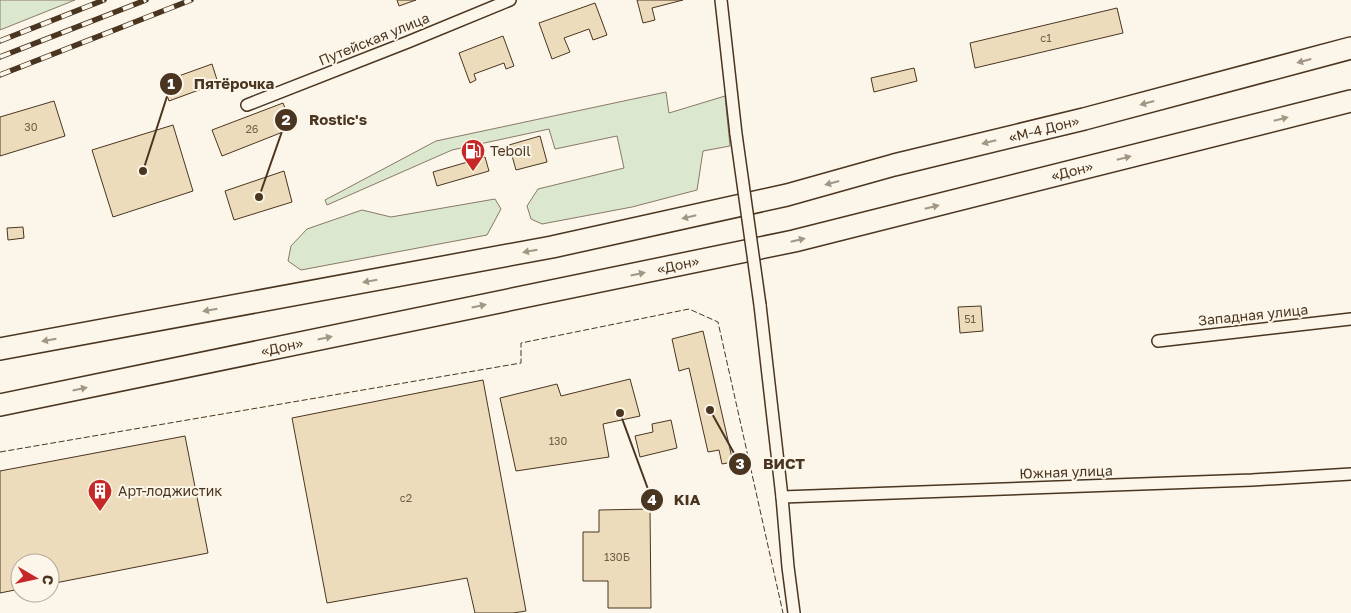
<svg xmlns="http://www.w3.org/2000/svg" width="1351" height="613" font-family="'Golos Text',sans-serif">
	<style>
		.green { fill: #dce7d0; stroke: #887966 }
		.building { fill: #ecdcbc; stroke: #4a3520 }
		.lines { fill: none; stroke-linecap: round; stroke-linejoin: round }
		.minor-casing { stroke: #4a3520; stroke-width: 14 }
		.motorway-casing { stroke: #4a3520; stroke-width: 24 }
		.minor { stroke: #fbf6e9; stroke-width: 11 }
		.motorway { stroke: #fbf6e9; stroke-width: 21 }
		.rail-casing { stroke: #4a3520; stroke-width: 5.5 }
		.rail { stroke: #fbf6e9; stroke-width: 4; stroke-dasharray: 11; stroke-linecap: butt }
		.minor-bridge-casing { stroke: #4a3520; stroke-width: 14; stroke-linecap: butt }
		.minor-bridge { stroke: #fbf6e9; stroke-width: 11 }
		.fence { stroke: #4a3520; stroke-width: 1; stroke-dasharray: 6 2.5; stroke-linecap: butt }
		.oneway { fill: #a29684 }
		.labels { text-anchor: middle; stroke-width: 4; stroke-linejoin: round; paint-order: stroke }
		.number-label { font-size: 11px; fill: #725f47 }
		.street-label { font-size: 14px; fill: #4a3520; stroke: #fbf6e9 }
		.poi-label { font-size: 14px; fill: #4a3520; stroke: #fbf6e9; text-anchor: start }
		.leader { fill: none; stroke: #4a3520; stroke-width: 2 }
		.callout-dot { fill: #4a3520; stroke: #fbf6e9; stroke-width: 2 }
		.mark-label { font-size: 15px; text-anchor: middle; font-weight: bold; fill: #fff }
		.callout-label { font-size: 15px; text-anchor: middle; font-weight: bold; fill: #4a3520; stroke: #fbf6e9; stroke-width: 4; stroke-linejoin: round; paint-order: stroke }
	</style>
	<rect width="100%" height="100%" fill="#fbf6e9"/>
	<g class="green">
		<path d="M0 0H75L0 30Z"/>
		<path d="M666 92 669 113 725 96 730 146 703 151 697 190 632 207 542 224 531 219 527 206 538 189 624 168 617 136 555 149 549 129 452 150 327 205 325 200 436 141Z"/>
		<path d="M495 199 501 209 487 235 301 270 288 261 291 246 307 229 362 210 391 217Z"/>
	</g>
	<g class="building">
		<path d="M397 0H416L399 6Z"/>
		<path d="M637 0H683L652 8 655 20 643 23Z"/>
		<path d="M595 3 607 35 593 40 589 29 564 38 570 52 552 59 539 23Z"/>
		<path d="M1117 8 1123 33 975 68 970 43Z"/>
		<path d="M503 36 514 66 506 69 504 63 474 74 476 80 470 83 459 53Z"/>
		<path d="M212 64 218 83 169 101 162 82Z"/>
		<path d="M914 68 917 81 874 92 871 78Z"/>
		<path d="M54 101 65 136 0 156V117Z"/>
		<path d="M283 103 293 128 222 156 212 130Z"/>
		<path d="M173 125 193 191 113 217 92 150Z"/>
		<path d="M540 136 547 162 516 170 509 145Z"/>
		<path d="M485 157 489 171 437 186 433 172Z"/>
		<path d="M284 171 292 202 234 220 225 191Z"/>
		<path d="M23 227 24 238 8 240 7 228Z"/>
		<path d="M981 306 983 331 960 333 958 307Z"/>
		<path d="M703 331 733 462 722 464 719 450 708 452 689 368 679 371 672 339Z"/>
		<path d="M630 379 640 416 603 424 609 457 516 471 500 398 557 384 561 396Z"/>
		<path d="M483 380 526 611 513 613H475L467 578 327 603 292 418Z"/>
		<path d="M671 420 677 448 640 457 635 436 653 432 652 424Z"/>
		<path d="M185 436 208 553 50 584V563H20V589L0 593V471Z"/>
		<path d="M650 509 651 608H608V581H583V532H599V510Z"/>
	</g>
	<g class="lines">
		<defs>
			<g id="minor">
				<path d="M721 0 736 134"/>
				<path d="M247 105 408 42 510 0"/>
				<path d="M760 305 782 497 788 567 794 613"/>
				<path d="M1158 341 1351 319"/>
				<path d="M782 497 1252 480 1351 474"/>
			</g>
			<g id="motorway">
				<path d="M0 349 552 247 787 195 894 165 1084 119 1351 48"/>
				<path d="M0 405 794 241 1351 101"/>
			</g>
		</defs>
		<use href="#minor" class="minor-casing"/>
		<use href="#motorway" class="motorway-casing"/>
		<use href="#minor" class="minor"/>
		<use href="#motorway" class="motorway"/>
		<defs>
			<g id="rail">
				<path d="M0 41 104 0"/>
				<path d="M0 57 146 0"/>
				<path d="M0 75 191 0"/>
			</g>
		</defs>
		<use href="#rail" class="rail-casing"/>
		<use href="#rail" class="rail"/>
		<defs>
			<path id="minor-bridge" d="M736 134 760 305"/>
		</defs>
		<use href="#minor-bridge" class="minor-bridge-casing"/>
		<use href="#minor-bridge" class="minor-bridge"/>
		<path class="fence" d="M0 452 521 363V343L689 309 718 322 783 613"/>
	</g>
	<defs><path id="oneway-solid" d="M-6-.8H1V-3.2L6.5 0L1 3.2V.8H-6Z" transform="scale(1.25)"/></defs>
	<g class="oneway">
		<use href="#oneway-solid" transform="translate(1304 61) rotate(165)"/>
		<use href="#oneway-solid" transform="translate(1147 103) rotate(165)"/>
		<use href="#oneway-solid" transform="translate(1281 119) rotate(-14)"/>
		<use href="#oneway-solid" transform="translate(989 142) rotate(166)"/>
		<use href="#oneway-solid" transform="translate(1124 158) rotate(-14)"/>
		<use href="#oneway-solid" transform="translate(832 183) rotate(165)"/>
		<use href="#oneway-solid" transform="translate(932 207) rotate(-14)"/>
		<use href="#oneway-solid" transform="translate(689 217) rotate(167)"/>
		<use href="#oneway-solid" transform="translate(798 240) rotate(-13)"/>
		<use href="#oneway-solid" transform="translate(530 251) rotate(170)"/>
		<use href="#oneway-solid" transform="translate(638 274) rotate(-12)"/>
		<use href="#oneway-solid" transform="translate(370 281) rotate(170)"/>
		<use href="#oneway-solid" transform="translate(479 306) rotate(-12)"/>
		<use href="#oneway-solid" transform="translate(210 310) rotate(170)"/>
		<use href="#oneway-solid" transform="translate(325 338) rotate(-12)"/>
		<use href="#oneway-solid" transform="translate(49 340) rotate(170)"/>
		<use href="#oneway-solid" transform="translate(80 389) rotate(-12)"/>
	</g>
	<defs>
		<symbol id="fuel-pin" viewBox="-11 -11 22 30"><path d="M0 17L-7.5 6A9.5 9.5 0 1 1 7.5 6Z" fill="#c62828" stroke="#fbf6e9"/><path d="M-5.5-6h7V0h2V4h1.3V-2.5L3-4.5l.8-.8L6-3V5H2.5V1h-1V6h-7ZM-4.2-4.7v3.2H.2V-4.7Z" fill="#fff"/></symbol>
		<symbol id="building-pin" viewBox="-11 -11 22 30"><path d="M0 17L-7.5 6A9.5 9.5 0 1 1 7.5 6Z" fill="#c62828" stroke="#fbf6e9"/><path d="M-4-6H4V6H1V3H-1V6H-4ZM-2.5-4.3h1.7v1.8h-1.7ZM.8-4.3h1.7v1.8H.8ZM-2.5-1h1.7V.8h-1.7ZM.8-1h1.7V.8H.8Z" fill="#fff"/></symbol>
	</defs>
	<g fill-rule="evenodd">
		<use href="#fuel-pin" x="459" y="137" width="28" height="38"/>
		<use href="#building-pin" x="86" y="477" width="28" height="38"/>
	</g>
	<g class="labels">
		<g class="number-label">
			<text x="1046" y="42">с1</text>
			<text x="31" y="131">30</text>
			<text x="252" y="133">26</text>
			<text x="970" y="323">51</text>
			<text x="558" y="445">130</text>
			<text x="406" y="502">с2</text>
			<text x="617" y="561">130Б</text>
		</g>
		<g class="street-label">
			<text transform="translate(374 39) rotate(-22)" y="5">Путейская улица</text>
			<text transform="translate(1044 129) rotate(-14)" y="5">«М-4 Дон»</text>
			<text transform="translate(1072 171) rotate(-14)" y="5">«Дон»</text>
			<text transform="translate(678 265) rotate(-12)" y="5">«Дон»</text>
			<text transform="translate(1253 315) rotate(-6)" y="5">Западная улица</text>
			<text transform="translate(282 347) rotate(-12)" y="5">«Дон»</text>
			<text transform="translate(1066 472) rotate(-2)" y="5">Южная улица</text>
		</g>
		<g class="poi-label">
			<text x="490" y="156">Teboil</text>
			<text x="118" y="496">Арт-лоджистик</text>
		</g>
	</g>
	<path class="leader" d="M143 171L171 84M259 197L286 120M710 410L740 464M620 413L652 500"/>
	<g class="callout-dot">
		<circle cx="143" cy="171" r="5"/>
		<circle cx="259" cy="197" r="5"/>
		<circle cx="710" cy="410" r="5"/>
		<circle cx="620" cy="413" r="5"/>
		<circle cx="171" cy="84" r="12"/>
		<circle cx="286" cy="120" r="12"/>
		<circle cx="740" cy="464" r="12"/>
		<circle cx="652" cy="500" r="12"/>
	</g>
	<g class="mark-label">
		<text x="171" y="89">1</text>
		<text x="286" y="125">2</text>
		<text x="740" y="469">3</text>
		<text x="652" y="505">4</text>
	</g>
	<g class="callout-label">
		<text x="234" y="89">Пятёрочка</text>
		<text x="338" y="125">Rostic's</text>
		<text x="784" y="469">ВИСТ</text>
		<text x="687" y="505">KIA</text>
	</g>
	<g transform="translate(35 578) rotate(99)"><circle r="24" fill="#fbf6e9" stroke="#b4a999"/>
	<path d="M0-4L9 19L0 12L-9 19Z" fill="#c62828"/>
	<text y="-8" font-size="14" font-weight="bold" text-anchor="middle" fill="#4a3520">С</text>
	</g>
</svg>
